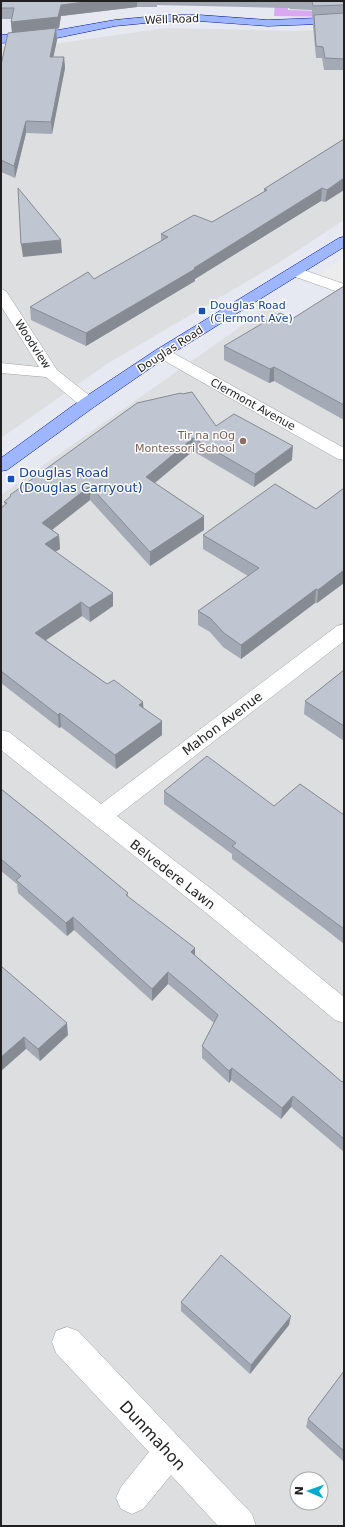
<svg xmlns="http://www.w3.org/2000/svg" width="345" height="1527" font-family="'DejaVu Sans',sans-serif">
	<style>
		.residential { fill: #dddedf; fill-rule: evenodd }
		.grass { fill: #daa8f0 }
		.parking { fill: #ececec }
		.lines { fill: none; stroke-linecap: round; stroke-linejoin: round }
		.minor-casing { stroke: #a1a1a1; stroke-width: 1 }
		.major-casing { stroke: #00169d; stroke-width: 1 }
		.minor { fill: #fff; fill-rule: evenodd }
		.major { fill: #9eb5ff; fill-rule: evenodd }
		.wall { fill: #a4aab5 }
		.shaded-wall { fill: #868b93 }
		.building { fill: #bfc6d2; stroke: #868b93 }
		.transit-dot { fill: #1a4fb4; stroke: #fff; stroke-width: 1.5 }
		.education-dot { fill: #8d6e63; stroke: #fff; stroke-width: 1.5 }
		.labels { text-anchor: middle; stroke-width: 3; stroke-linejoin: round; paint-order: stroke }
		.far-street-label { font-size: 11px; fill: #202020; stroke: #fff }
		.far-transit-label { font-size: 11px; fill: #164399; stroke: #fff; text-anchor: start }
		.far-education-label { font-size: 11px; fill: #785e54; stroke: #fff; text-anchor: end }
		.transit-label { font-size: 13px; fill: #164399; stroke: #fff; text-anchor: start }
		.street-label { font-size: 13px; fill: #202020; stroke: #fff }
		.near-street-label { font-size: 16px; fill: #202020; stroke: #fff }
	</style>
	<rect width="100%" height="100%" fill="#e6e8f2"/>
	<g class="residential">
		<path d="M166 28 295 31 344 29V220L280 262 107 364 1 438V46L47 45Z"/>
		<path d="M267 308 344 346V1526H1V495ZM297 1479H321V1503H297Z"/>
	</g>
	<path class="grass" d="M275 1 288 4V10L319 11 332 17 274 16Z"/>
	<path class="parking" d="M344 257V290L313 279Z"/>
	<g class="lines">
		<defs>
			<g id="minor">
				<path d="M295 267 344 284V294L290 275 287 272 290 269Z"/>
				<path d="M1 289 6 291 57 370 94 399 96 403 94 407 88 408 82 407 46 377 1 373V363L39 367 1 306Z"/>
				<path d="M162 348 168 350 344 448V460L338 459 156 356 154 353 156 350Z"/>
				<path d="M344 624V641L117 816 228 902 344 997V1023L335 1020 210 916 1 750V730L9 732 101 804 337 626Z"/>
				<path d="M67 1327 78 1331 252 1514 256 1526H218L171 1475 143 1509 132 1514 121 1509 116 1498 121 1487 149 1452 56 1353 52 1342 56 1331Z"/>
			</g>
			<g id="major">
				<path d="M167 15H199L268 20 344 17V23L268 26 199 21H167L115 26 47 40 1 43V35L47 32 115 20Z"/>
				<path d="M344 237V247L168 356 94 407 7 470 1 471V458L82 399 156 350 339 238Z"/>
			</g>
		</defs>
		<use href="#minor" class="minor-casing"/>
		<use href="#major" class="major-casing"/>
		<use href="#minor" class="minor"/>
		<use href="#major" class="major"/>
	</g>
	<g class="wall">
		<path d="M1 1H344V70H324L322 58H316L313 26V17H312V10L289 9 290 8 157 5V7H137L61 16 59 28 56 29 57 40 53 57H64L65 68 52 134 26 133 15 178 1 172V65L12 32 11 22V19H1Z"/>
		<path d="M344 139V190L325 202 321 201 195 279V281L86 346 31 320 30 307 94 279 161 241V234L212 222 264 192V189Z"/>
		<path d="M344 286V420L274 381 269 383 224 360V346L292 319Z"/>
		<path d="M216 426 292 460 254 487 193 451 155 483 204 516V530L150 566 90 500 52 530 59 535 60 549 55 552 113 606 90 622 82 616 46 640 107 684 143 702V708L162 735 116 769 61 727 59 728 1 683V508L5 505 4 502 10 497V495Z"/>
		<path d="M344 488V583L317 603H315L241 659 223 647 210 632 198 625V611L248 576 203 549V535L316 509Z"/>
		<path d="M344 670V741L304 714 305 701Z"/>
		<path d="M1 789 128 893V897L195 955 342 1082 344 1080V1152L291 1107 281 1119 231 1080 229 1083 202 1058V1046L214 1023 168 984 152 1001 74 930 67 936 18 893 17 884 1 871Z"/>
		<path d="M164 791 344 815V944L325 929 232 859V854L164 804Z"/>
		<path d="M1 966 68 1035 40 1061 26 1049Z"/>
		<path d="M181 1302 289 1325 250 1374 181 1311Z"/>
		<path d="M344 1371V1462L306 1427 308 1419Z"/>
	</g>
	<g class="shaded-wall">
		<path d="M93 1H137V7L61 16 59 28 56 29 57 40 51 68 12 33 11 22 61 5Z"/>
		<path d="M64 57 65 68 52 134 51 122Z"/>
		<path d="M26 121V133L15 178 14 166Z"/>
		<path d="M344 178V190L325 202 327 190Z"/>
		<path d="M322 188 321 201 195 279V281L86 346V333L194 268Z"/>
		<path d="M61 240 62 253 23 257 21 244Z"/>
		<path d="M274 367V381L269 383 270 369Z"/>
		<path d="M193 438V451L146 490V477Z"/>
		<path d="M293 446 292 460 254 487 255 474Z"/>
		<path d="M90 486V500L43 537 42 523Z"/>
		<path d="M204 516V530L150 566V552Z"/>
		<path d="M59 535 60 549 46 557 45 544Z"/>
		<path d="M344 570V583L317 603 318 590Z"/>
		<path d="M316 589 315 603 241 659V645Z"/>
		<path d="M113 593V606L90 622 89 608Z"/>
		<path d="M81 602 82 616 37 646 35 633Z"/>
		<path d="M143 702 144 715 139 705Z"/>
		<path d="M60 713 61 727 59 728 58 715Z"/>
		<path d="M162 721V735L116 769 115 755Z"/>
		<path d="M73 917 74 930 67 936 66 923Z"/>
		<path d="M195 948V960L191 952Z"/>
		<path d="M168 972V984L152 1001V989Z"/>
		<path d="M67 1023 68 1035 40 1061 38 1049Z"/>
		<path d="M24 1037 26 1049 1 1071V1057Z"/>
		<path d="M232 1068 231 1080 229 1083V1071Z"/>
		<path d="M293 1096 291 1107 281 1119 282 1108Z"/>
		<path d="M291 1316 289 1325 250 1374 251 1365Z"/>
	</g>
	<g class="building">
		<path d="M1 1H93L61 5 58 17 11 22 14 8H1Z"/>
		<path d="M312 1H344V5L313 6Z"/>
		<path d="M344 13V59L325 58 323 47 316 46 314 15Z"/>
		<path d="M56 28 50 57H64L51 122 26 121 14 166 1 160V65L8 33Z"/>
		<path d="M344 139V178L327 190 322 188 194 268 195 269 86 333 30 307 88 272 94 279 168 237 161 234 194 215 212 222 267 190 264 189Z"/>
		<path d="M18 188 61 240 21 244Z"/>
		<path d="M344 286V405L274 367 270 369 224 346 280 313 292 319Z"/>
		<path d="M192 392 216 426 234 414 293 446 255 474 193 438 146 477 204 516 150 552 90 486 42 523 59 535 45 544 113 593 89 608 81 602 35 633 107 684 114 680 143 702 139 705 162 721 115 755 60 713 58 715 1 671V508L7 503 4 502 11 496 10 495 137 403 181 393 182 394Z"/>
		<path d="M275 484 316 509 344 488V570L318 590 316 589 241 645 224 633 210 618 198 611 259 568 203 535Z"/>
		<path d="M344 670V726L305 701Z"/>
		<path d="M207 756 274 806 300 784 344 815V929L232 846 236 843 164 791Z"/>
		<path d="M1 789 46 825 128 893 126 895 195 948 191 952 342 1082 344 1080V1139L293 1096 282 1108 232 1068 229 1071 202 1046 218 1015 200 999 168 972 152 989 73 917 66 923 16 880 21 876 1 859Z"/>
		<path d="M1 966 67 1023 38 1049 24 1037 1 1057Z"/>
		<path d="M221 1255 291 1316 251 1365 181 1302Z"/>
		<path d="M344 1371V1451L308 1419Z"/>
	</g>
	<g class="transit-dot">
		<rect x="198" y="307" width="8" height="8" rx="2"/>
		<rect x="7" y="475" width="8" height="8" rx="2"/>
	</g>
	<circle class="education-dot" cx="243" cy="441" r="4"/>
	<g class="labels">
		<g class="far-street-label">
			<text transform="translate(172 19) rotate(-2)" y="4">Well Road</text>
			<text transform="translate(33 344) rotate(57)" y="4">Woodview</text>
			<text transform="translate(170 349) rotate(-33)" y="4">Douglas Road</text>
			<text transform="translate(253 404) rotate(29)" y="4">Clermont Avenue</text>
		</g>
		<g class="far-transit-label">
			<text x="210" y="309">Douglas Road<tspan x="210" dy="13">(Clermont Ave)</tspan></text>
		</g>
		<g class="far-education-label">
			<text x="235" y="439">Tir na nOg<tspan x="235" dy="13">Montessori School</tspan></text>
		</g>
		<g class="transit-label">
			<text x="19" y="477">Douglas Road<tspan x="19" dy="15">(Douglas Carryout)</tspan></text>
		</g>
		<g class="street-label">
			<text transform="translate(222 723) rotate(-37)" y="5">Mahon Avenue</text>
			<text transform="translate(173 874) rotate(38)" y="5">Belvedere Lawn</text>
		</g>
		<g class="near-street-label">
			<text transform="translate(153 1435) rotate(47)" y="6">Dunmahon</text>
		</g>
	</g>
	<rect width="345" height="1527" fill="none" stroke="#202020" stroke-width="4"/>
	<g transform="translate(309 1491) rotate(272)"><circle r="19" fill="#ffffff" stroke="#a6a6a6"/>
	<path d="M0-3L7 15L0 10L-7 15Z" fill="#00a9d1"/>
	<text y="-6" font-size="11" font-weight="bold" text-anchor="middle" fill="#202020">N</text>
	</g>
</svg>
